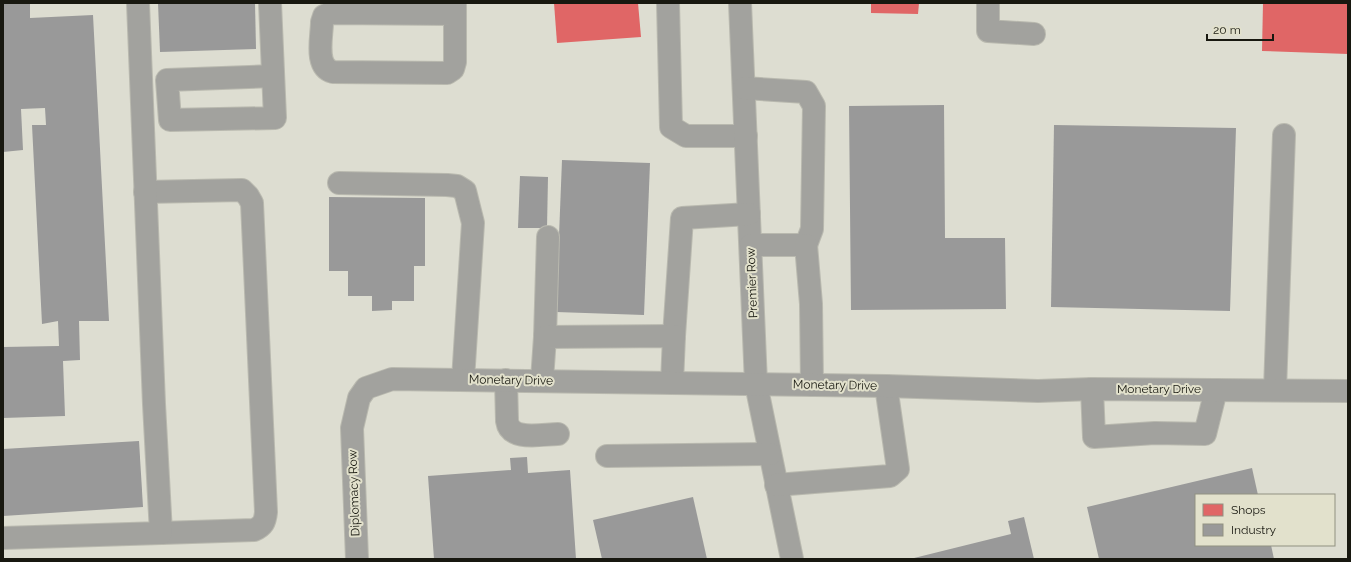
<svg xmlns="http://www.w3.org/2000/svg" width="1351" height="562" font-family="Raleway,sans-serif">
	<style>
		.shops { fill: #e06666 }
		.industry { fill: #999 }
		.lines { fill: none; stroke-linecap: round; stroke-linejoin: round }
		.minor-casing { stroke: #b9b9af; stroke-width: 24 }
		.minor { stroke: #a2a29e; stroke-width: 22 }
		.labels { text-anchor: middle; stroke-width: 4; stroke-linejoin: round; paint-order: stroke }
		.street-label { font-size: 12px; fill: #181810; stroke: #e2e1cc }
	</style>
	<rect width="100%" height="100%" fill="#ddddd1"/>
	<g class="shops">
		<path d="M554 3H638L641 37 557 43Z"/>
		<path d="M871 3H919L918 14 871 13Z"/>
		<path d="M1263 3H1348V54L1262 51Z"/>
	</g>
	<g class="industry">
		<path d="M3 3H30V18L93 15 109 321H79L80 360 63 361 65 416 3 418V347L59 346 58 321 42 324 32 125H46L45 108 21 109 23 150 3 152Z"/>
		<path d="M158 3H255L256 49 160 52Z"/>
		<path d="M944 105 945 238H1005L1006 309 851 310 849 106Z"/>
		<path d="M1054 125 1236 128 1230 311 1051 307Z"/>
		<path d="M562 160 650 163 644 315 556 312Z"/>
		<path d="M520 176 548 177 547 228H518Z"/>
		<path d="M329 197 425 198V266H414V301H392V310L372 311V296H348V271H329Z"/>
		<path d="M139 441 143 507 3 516V449Z"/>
		<path d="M527 457 528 473 570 470 576 559H434L428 476 511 470 510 458Z"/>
		<path d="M1252 468 1258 495H1196V545H1271L1274 559H1099L1087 507Z"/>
		<path d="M693 497 707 559H602L593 520Z"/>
		<path d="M1024 517 1034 559H910L1011 534 1008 521Z"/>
	</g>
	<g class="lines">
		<defs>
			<g id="minor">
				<path d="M270 3 275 118 170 120 167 80 273 76"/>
				<path d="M668 3 671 127 686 136H746"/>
				<path d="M740 3 756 384 792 559"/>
				<path d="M988 3V31L1034 34"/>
				<path d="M455 14 330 13 324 16 322 22C322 37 314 67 333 72L447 73 453 69 455 62V3"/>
				<path d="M744 88 806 92 814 106 812 229 806 245H751"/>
				<path d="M339 183 447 185 457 186 465 191 473 223 463 380"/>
				<path d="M145 192 242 190 248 196 252 203 266 512C265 522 263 526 254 530L161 533"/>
				<path d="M806 245 811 304 812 385"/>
				<path d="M674 336 682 218 749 214"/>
				<path d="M545 337 548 237"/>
				<path d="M506 380 507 421C510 442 542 434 558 434"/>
				<path d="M542 380 545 337 674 336 672 383"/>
				<path d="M1092 389 1094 437 1155 433 1205 434 1216 390"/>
				<path d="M1275 390 1284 135"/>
				<path d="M607 456 770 454"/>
				<path d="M776 485 890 476 898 469 886 386"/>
				<path d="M3 538 161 533 154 404 138 3"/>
				<path d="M357 559 352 428 359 398 366 388 392 379 886 386 1038 391 1092 389 1348 391"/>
			</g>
		</defs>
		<use href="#minor" class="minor-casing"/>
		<use href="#minor" class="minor"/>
	</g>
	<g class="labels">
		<g class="street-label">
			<text transform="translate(752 283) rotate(-92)" y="4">Premier Row</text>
			<text transform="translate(511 380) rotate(1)" y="4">Monetary Drive</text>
			<text transform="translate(835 385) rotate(1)" y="4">Monetary Drive</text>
			<text x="1159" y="393">Monetary Drive</text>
			<text transform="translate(354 493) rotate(-92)" y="4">Diplomacy Row</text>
		</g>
	</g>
	<rect width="1351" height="562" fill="none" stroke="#181810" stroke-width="8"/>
	<rect x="1195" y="494" width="140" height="52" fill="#e2e1cc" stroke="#919181"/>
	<rect x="1203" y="504" width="20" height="12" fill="#e06666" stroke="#919181"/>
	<text x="1231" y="514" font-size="12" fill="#181810">Shops</text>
	<rect x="1203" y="524" width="20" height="12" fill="#999999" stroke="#919181"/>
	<text x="1231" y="534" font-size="12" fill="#181810">Industry</text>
	<path d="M1207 34v6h66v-6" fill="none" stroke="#181810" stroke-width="2"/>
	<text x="1213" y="34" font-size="12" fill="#181810" stroke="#e2e1cc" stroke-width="3" paint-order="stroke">20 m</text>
</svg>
